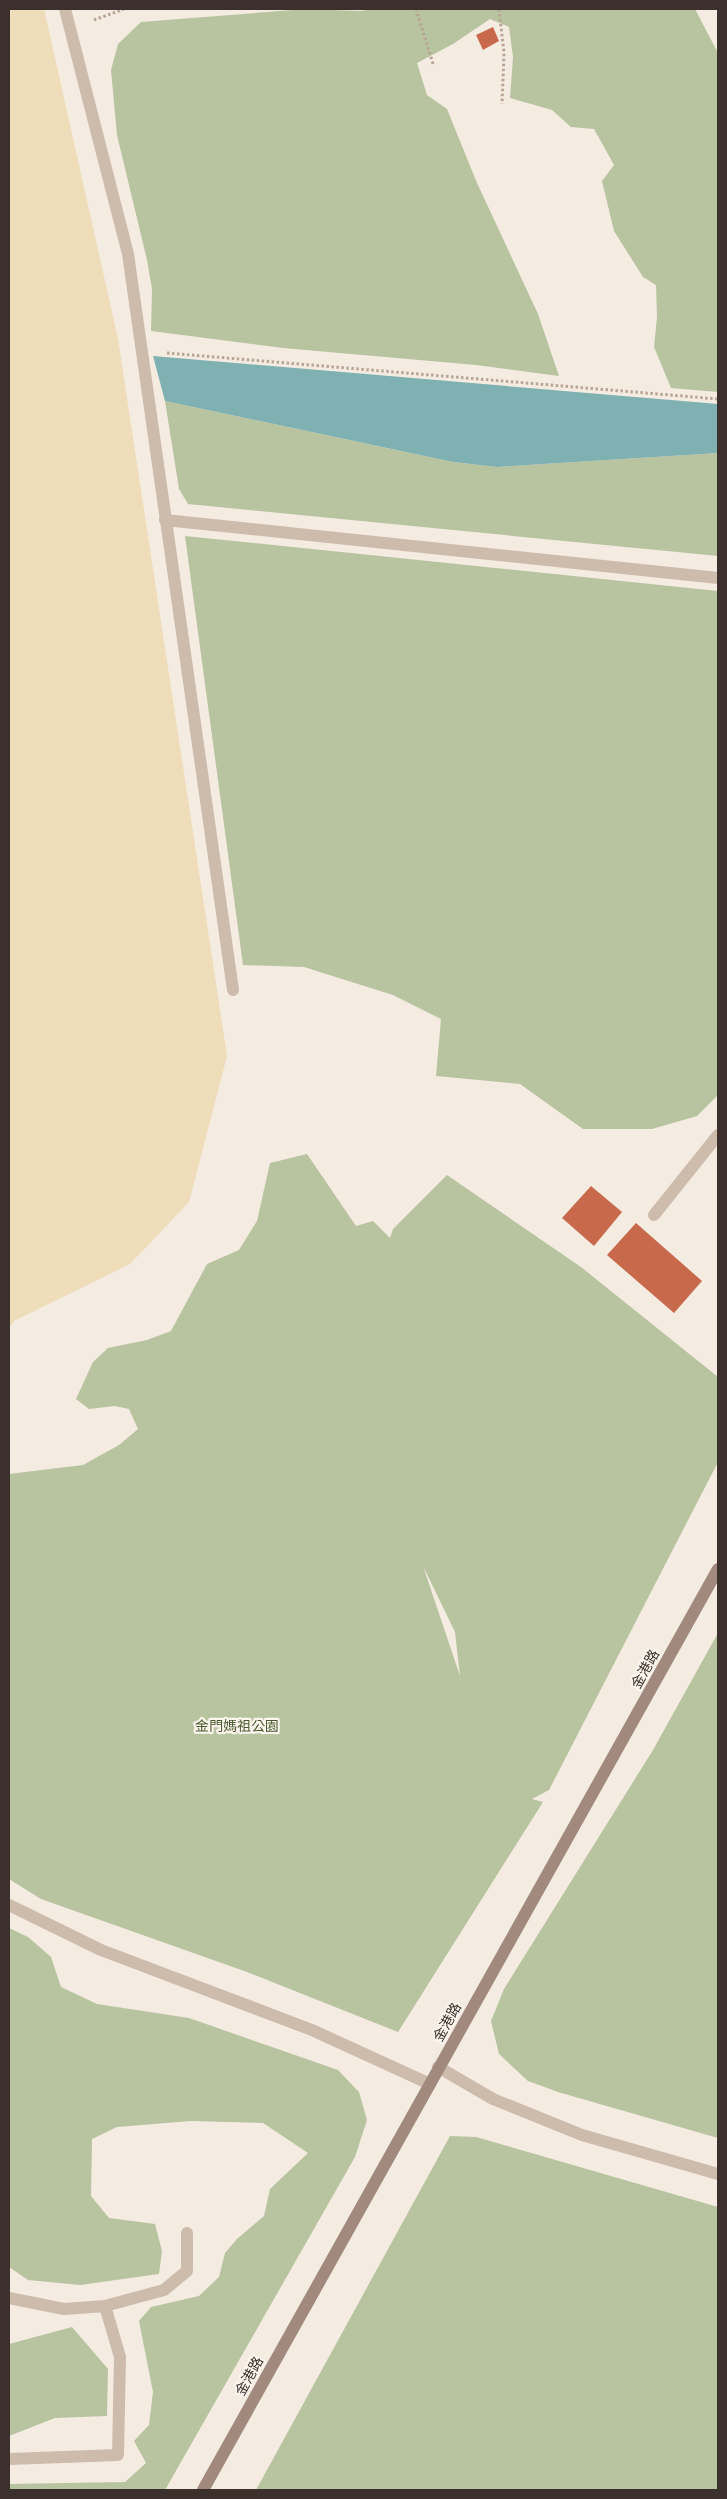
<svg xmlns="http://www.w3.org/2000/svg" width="727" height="2499" font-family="'Archivo Narrow','Noto Sans TC',sans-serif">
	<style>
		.green { fill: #b8c4a0; fill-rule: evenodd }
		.sand { fill: #efdcb8 }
		.water { fill: #7fb0b2 }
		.building { fill: #c8694b }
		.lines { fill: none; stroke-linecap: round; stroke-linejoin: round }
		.path { stroke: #b9a596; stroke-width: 3; stroke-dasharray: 2.5 2.5; stroke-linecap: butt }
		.lane { stroke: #cdbbac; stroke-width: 12 }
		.street { stroke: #cdbbac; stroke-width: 12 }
		.secondary { stroke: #a18a7d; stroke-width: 12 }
		.labels { text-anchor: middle; stroke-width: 4.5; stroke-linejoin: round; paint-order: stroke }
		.street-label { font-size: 14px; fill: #3b302b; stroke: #fbf5ee }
		.park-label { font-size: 14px; fill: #4a5a2e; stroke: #fbf5ee }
	</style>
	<rect width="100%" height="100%" fill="#f4ebe1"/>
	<g class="green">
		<path d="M305 9 360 11 374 9H695L718 53V392L671 388 654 347 657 317 656 285 643 277 614 231 602 181 614 165 594 129 571 127 552 110 510 98 513 57 509 27 490 19 453 44 417 63 427 95 447 109 477 183 538 314 559 376 476 365 283 348 151 331 152 289 147 260 117 135 111 70 118 44 141 22Z"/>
		<path d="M165 401 453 462 497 467 718 453V556L188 504 179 489Z"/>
		<path d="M185 536 718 591V1095L697 1116 652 1129H583L520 1084 436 1076 441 1019 393 995 304 967 243 965Z"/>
		<path d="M307 1154 356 1226 373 1221 390 1238 393 1229 447 1175 581 1267 718 1377V1462L549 1790 532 1799 543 1802 398 2032 247 1972 41 1899 9 1879V1474L83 1465 119 1445 138 1429 129 1409 115 1406 89 1409 76 1399 93 1362 108 1348 147 1340 171 1331 207 1264 239 1250 257 1221 270 1163ZM423 1566 455 1632 460 1676Z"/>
		<path d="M718 1633V2138L558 2092 528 2081 499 2054 491 2021 504 1989 653 1750Z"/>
		<path d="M9 1928 28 1937 51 1957 61 1987 97 2004 189 2018 338 2070 359 2092 367 2120 355 2157 165 2490H9V2484L125 2482 146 2463 134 2441 149 2425 153 2392 139 2321 151 2307 199 2296 219 2277 225 2253 237 2239 264 2216 270 2189 308 2153 263 2123 191 2121 117 2127 92 2139 91 2196 109 2218 155 2224 162 2251 159 2274 80 2285 28 2280 9 2267Z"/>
		<path d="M450 2136 476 2137 718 2207V2490H256Z"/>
		<path d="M72 2327 108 2369 107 2416 55 2418 9 2436V2344Z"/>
	</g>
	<path class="sand" d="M9 9H44L118 339 227 1056 189 1202 130 1264 14 1321 9 1329Z"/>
	<path class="water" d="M153 356 718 404V453L497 467 453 462 165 401Z"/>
	<g class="building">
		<path d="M493 27 499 41 483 50 476 35Z"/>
		<path d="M591 1186 622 1212 594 1246 562 1218Z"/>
		<path d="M636 1223 702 1281 674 1313 607 1255Z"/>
	</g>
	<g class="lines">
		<g class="path">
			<path d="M416 9 433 64"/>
			<path d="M499 9 504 53 502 104"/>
			<path d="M94 20 124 9"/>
			<path d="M167 353 718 399"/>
		</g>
		<g class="lane">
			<path d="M65 9 128 254 233 990"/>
			<path d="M165 520 718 578"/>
			<path d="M654 1215 718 1135"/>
			<path d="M9 2298 64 2309 105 2306 164 2290 187 2271V2233"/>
			<path d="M9 2459 118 2455 120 2357 105 2306"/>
		</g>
		<g class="street">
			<path d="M9 1905 101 1950 312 2030 430 2084"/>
			<path d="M438 2067 493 2099 582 2135 718 2174"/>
		</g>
		<path class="secondary" d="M203 2490 718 1569"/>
	</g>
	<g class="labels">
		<g class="street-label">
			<text transform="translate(645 1669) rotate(-61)" y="5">金港路</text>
			<text transform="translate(447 2022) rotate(-61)" y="5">金港路</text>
			<text transform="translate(249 2376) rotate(-61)" y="5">金港路</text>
		</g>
		<g class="park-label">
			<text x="237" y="1731">金門媽祖公園</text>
		</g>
	</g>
	<rect width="727" height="2499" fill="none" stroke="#3b302b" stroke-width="20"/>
</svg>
